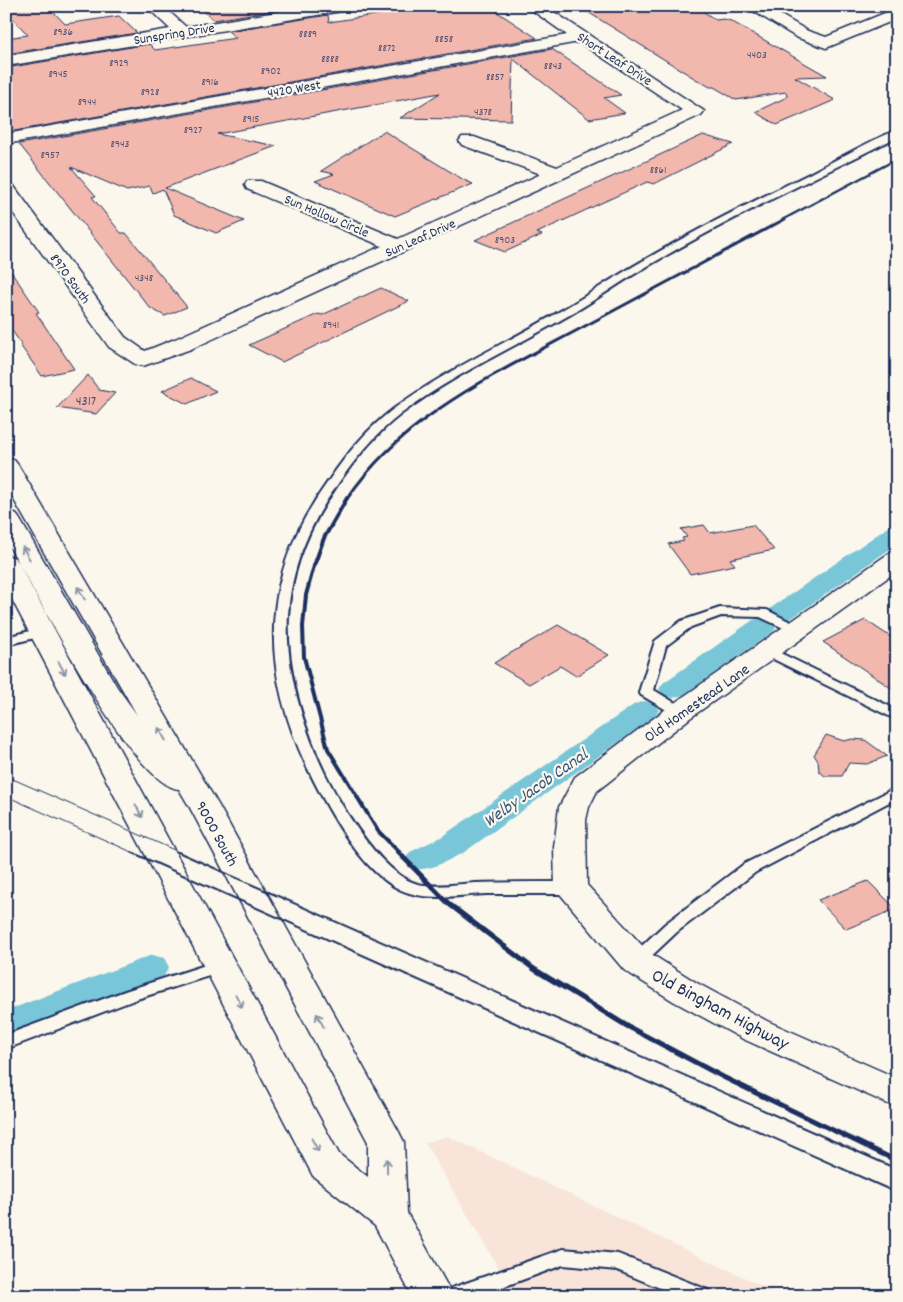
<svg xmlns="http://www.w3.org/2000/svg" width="903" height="1302" font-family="Dekko,sans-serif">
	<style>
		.built { fill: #f8e4d9 }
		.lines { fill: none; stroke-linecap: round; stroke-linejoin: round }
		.canal { fill: #79c6d8; fill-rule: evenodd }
		.building { fill: #f2b7ad; stroke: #1b2f5e }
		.service-casing { stroke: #1b2f5e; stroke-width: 4 }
		.minor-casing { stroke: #1b2f5e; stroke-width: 3 }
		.primary-casing { stroke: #1b2f5e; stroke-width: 3 }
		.service { fill: #fbf7ec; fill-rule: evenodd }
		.minor { fill: #fbf7ec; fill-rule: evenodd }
		.primary { fill: #fbf7ec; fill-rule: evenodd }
		.tram-far1 { stroke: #1b2f5e; stroke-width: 1 }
		.tram { stroke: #1b2f5e; stroke-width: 2 }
		.rail-far3 { stroke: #1b2f5e; stroke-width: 2.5 }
		.rail-far2 { stroke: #1b2f5e; stroke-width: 3 }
		.rail-far1 { stroke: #1b2f5e; stroke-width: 4 }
		.rail { stroke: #1b2f5e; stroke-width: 5 }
		.oneway { stroke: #8b93a5 }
		.labels { text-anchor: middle; stroke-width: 4.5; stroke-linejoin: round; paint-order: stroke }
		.far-number-label { font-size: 11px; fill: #515172 }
		.far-street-label { font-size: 14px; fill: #1b2f5e; stroke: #fbf7ec }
		.number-label { font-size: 14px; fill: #515172 }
		.street-label { font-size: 16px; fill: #1b2f5e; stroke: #fbf7ec }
		.water-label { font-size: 18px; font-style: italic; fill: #32557c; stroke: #fbf7ec }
		.near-street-label { font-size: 19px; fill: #1b2f5e; stroke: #fbf7ec }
	</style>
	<rect width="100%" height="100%" fill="#fbf7ec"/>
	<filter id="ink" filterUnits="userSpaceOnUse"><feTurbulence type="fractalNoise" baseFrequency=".02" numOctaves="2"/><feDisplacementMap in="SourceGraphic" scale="10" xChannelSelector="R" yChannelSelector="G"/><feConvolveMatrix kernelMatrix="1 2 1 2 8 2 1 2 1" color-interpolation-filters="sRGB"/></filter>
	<g filter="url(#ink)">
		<path class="built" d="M447 1136 783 1296H515L425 1143Z"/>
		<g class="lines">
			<g class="canal">
				<path d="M897 524V544L789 620 780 622 771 620 767 614 771 608 888 527Z"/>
				<path d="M763 618 773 620 777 626 773 632 683 695 673 698 663 695 659 689 663 683 753 620Z"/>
				<path d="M645 701 655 704 659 710 655 716 463 853C446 861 429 873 410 868L405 860 410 852 441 837 635 704Z"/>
				<path d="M152 955 164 958 169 967 164 976 6 1038V1011Z"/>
			</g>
		</g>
		<g class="building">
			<path d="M6 6H48L65 24 119 16 137 33 6 54V38L28 35 6 11Z"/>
			<path d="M197 6H299L214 20Z"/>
			<path d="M434 6H488L537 38 9 132 6 128V68L149 44 155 50 236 38 228 31 328 15 329 22Z"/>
			<path d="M578 6H695L716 20 724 19 731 21 827 76 795 77 835 100 777 125 755 112 787 97 786 92 736 100 714 87H710L694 78Z"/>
			<path d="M552 49 621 95 604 98 625 113 589 119 513 59 511 120 400 118 440 93 217 134 276 146 165 188 244 221 216 233 174 215 163 189 153 193 150 186 127 191 71 167 96 196 92 197 121 233H126L187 307 165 316 150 308 19 144Z"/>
			<path d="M384 131 464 180 473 184 395 216 315 181 334 174 321 171Z"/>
			<path d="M703 135 733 144 654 184 647 182 599 204 537 233 542 235 505 252 475 240Z"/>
			<path d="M6 264 39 312 36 313 74 369 42 376 20 345H22L6 322Z"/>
			<path d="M381 288 409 301 282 362 249 345 318 314 322 315Z"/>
			<path d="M88 375 99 390 115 393 96 414 57 408Z"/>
			<path d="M191 378 216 391 187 404 162 391Z"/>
			<path d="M704 525 710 533 753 525 774 550 730 559 735 565 690 574 668 544 684 541 682 538 687 537 681 529Z"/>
			<path d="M865 620 897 641V692L823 642Z"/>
			<path d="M558 625 609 655 576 676 560 666 529 684 494 663Z"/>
			<path d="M826 735 844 741 852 739 865 740 887 756 867 764 849 763 842 776H825L819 771 818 761 814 755Z"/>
			<path d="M868 881 896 909 846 929 818 900Z"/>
		</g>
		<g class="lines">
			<defs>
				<g id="service">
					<path d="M897 130V137C815 178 732 217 653 263 623 280 596 300 566 317 511 349 452 375 401 414 376 433 355 459 337 485 274 576 276 656 317 756 332 792 378 874 418 884 436 888 457 884 475 883 507 882 539 882 571 882L577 884 579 888 577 892 571 894C543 894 514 894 486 894 458 895 428 902 401 890 360 871 326 806 307 767 259 665 261 575 327 483 345 456 367 429 392 410 445 370 506 344 562 310 590 294 617 275 646 259 699 228 754 201 809 174 838 159 867 142 897 130Z"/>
					<path d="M720 608 767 610 806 630 799 634 794 633 760 617 721 616 691 627 666 646 654 690 685 709 687 712 685 715H675L641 695 639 692 655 641 681 621Z"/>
					<path d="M42 628 49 632 47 635 6 645V637Z"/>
					<path d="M768 647 897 710V720L763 654 761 651Z"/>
					<path d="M897 787V798L756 872 677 932 642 965 636 967 630 965 628 961 630 957 665 924 744 864Z"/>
					<path d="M221 960 227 962 229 966 227 970 137 999 6 1049V1035L125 991Z"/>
					<path d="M563 1249 618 1254 708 1290 711 1296H679L617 1270 563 1265 478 1296H443L446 1290Z"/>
				</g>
				<g id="minor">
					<path d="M146 6H163L186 27 312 6H350L342 11 6 66V56L170 29Z"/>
					<path d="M526 6H545L704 111 701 115 191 349 143 366 135 364 109 347 6 203V183L13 185 125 337 145 351 175 339 382 246 247 189 245 185 247 181H261L398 239 541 174 462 145 459 141 462 137H474L557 167 682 110 579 42 6 144V134L567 35Z"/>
					<path d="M745 6H765L808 31 826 37 897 8V19L826 48 796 37Z"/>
					<path d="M897 551V571L690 718 597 791 589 807 586 820 587 885 648 952 697 983 767 1021 897 1078V1108L743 1039 673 1001 624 970 555 888 554 847 559 807 575 777 670 706 888 554Z"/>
				</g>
				<path id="primary" d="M6 458 14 460 18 465 219 806 399 1132 404 1142 407 1213 453 1296H412L375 1226 313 1176 6 588V555L15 558 19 563 6 541V511L15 513 19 518 117 687 137 715 6 486ZM20 566C44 607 135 786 179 789L189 806 368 1142V1177L339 1154Z"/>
			</defs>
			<use href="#service" class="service-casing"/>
			<use href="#minor" class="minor-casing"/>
			<use href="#primary" class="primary-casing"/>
			<use href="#service" class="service"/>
			<use href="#minor" class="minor"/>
			<use href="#primary" class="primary"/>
			<g class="tram-far1">
				<path d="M6 776 181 853"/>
				<path d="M6 796 134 853"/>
			</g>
			<g class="tram">
				<path d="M131 852 897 1193"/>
				<path d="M178 852 897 1169"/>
			</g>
			<path class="rail-far3" d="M782 220 897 159"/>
			<path class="rail-far2" d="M347 499C404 414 500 372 587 325 653 290 719 254 785 219"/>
			<path class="rail-far1" d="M347 498 324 538 314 566 306 595 303 626 304 657 328 749 378 831 400 853"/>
			<path class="rail" d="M398 852 449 904 534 969 627 1026 723 1077 897 1161"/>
		</g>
		<defs><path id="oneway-shaft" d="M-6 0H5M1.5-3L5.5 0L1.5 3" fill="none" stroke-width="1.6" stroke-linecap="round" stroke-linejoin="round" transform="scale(1.25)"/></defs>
		<g class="oneway">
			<use href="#oneway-shaft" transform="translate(26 553) rotate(-120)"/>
			<use href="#oneway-shaft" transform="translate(81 593) rotate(-120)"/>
			<use href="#oneway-shaft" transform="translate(62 668) rotate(62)"/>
			<use href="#oneway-shaft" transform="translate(162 734) rotate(-120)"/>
			<use href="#oneway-shaft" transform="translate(139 811) rotate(62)"/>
			<use href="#oneway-shaft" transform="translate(239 1001) rotate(62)"/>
			<use href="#oneway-shaft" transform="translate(320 1020) rotate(-118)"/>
			<use href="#oneway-shaft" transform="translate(315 1145) rotate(62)"/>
			<use href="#oneway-shaft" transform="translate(387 1166) rotate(-91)"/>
		</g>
	</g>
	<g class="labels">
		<g class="far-number-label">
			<text x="63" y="35">8936</text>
			<text x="308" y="37">8889</text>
			<text x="444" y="42">8858</text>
			<text x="387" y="51">8872</text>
			<text x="757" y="58">4403</text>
			<text x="330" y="62">8888</text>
			<text x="119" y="66">8929</text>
			<text x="553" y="69">8843</text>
			<text x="271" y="74">8902</text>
			<text x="58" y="77">8945</text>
			<text x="495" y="80">8857</text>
			<text x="210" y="85">8916</text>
			<text x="150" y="95">8928</text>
			<text x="87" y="105">8944</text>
			<text x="483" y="115">4378</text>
			<text x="251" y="122">8915</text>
			<text x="193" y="133">8927</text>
			<text x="120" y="147">8943</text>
			<text x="50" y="158">8957</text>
			<text x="658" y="173">8861</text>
			<text x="505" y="243">8903</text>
			<text x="144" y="281">4348</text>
			<text x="331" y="328">8941</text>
		</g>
		<g class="far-street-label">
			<text transform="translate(174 33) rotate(-9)" y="5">Sunspring Drive</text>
			<text transform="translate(615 58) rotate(33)" y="5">Short Leaf Drive</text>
			<text transform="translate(294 88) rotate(-10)" y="5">4420 West</text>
			<text transform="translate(327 215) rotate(23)" y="5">Sun Hollow Circle</text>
			<text transform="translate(420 237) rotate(-24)" y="5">Sun Leaf Drive</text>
			<text transform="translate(71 278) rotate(54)" y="5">8970 South</text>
		</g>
		<g class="number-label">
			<text x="86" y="405">4317</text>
		</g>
		<g class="street-label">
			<text transform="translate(696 702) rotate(-35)" y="6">Old Homestead Lane</text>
			<text transform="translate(218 833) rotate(61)" y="6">9000 South</text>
		</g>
		<g class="water-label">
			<text transform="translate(535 787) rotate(-35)" y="6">Welby Jacob Canal</text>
		</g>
		<g class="near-street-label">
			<text transform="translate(721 1008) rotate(28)" y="7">Old Bingham Highway</text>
		</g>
	</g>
	<rect width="903" height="1302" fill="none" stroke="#fbf7ec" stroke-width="25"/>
	<rect x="12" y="12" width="878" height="1277" fill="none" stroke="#1b2f5e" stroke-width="2" filter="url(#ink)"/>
</svg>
